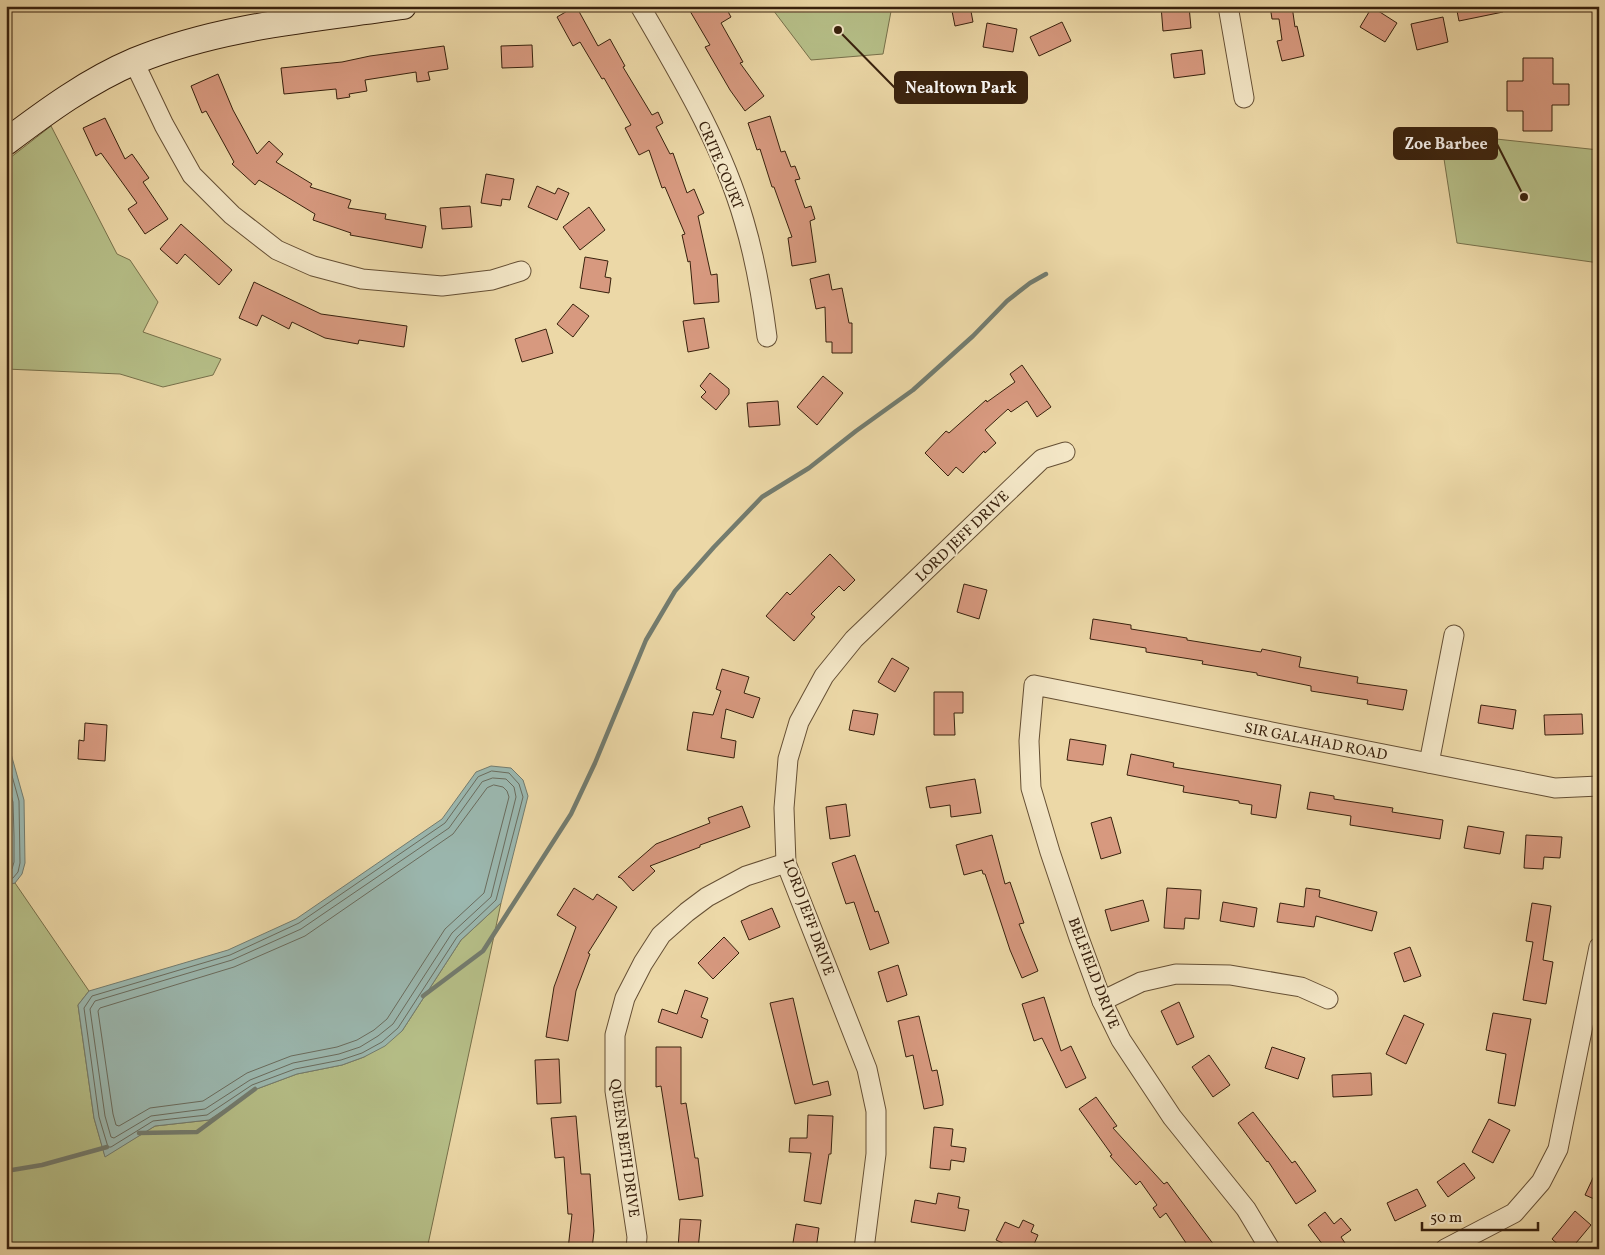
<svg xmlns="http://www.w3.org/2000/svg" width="1605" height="1255" font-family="Vollkorn,serif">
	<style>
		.green { fill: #b6bf88; stroke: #77704a }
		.water { fill: #9bb8b0; stroke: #737c6f }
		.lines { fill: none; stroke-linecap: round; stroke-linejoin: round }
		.shore { stroke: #6a6c5e; stroke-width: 1 }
		.stream { stroke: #737c6f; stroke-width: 4.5 }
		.building { fill: #d7997f; stroke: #38210d }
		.street-casing { stroke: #654f34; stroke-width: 21 }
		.secondary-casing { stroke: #38210d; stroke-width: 28 }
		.street { stroke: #f3e6c6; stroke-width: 19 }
		.secondary { stroke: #f3e6c6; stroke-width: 26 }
		.labels { text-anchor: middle; stroke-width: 4; stroke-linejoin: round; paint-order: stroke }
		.street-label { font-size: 15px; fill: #38210d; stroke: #f3e6c6 }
		.leader { fill: none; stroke: #38210d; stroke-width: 2 }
		.callout-dot { fill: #38210d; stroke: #f3e6c6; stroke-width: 2 }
		.callout { fill: #38210d; stroke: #38210d; stroke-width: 2 }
		.callout-label { font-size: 16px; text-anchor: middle; font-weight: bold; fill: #fff }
	</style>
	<rect width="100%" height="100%" fill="#ecd8a7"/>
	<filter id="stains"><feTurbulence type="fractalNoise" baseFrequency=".004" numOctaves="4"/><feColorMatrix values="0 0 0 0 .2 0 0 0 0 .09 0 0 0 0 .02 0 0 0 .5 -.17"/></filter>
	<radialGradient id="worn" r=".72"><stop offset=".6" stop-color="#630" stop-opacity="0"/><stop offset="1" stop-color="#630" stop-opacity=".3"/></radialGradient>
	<g class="green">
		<path d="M770 6H892L883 54 811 60Z"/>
		<path d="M51 126 117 254 130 260 158 302 143 332 221 359 213 375 163 387 120 374 6 369V161Z"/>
		<path d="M1440 133 1599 150V263L1457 243Z"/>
		<path d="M15 883 89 991 78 1005 94 1118 105 1156 155 1126 209 1120 254 1090 297 1074 342 1065 364 1057 402 1031 461 940 501 903 427 1249H6V885Z"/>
	</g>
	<g class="water">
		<path d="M6 736 24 800 25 863 22 874 15 883 6 885Z"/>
		<path d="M491 766 511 768 523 780 528 796 501 903 461 940 402 1031 385 1046 364 1057 342 1065 297 1074 254 1090 209 1120 155 1126 105 1157 94 1118 78 1005 89 991 228 950 296 919 442 819 476 772Z"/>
	</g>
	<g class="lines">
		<g class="shore">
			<path d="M6 754 19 801 20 863 18 872 13 878 6 880"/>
			<path d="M492 771 509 773 519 784 523 797 496 900 457 937 398 1028 382 1042 362 1053 341 1060 295 1069 252 1085 207 1115 153 1121 111 1147H108L99 1117 84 1008 92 996 230 955 299 923 445 823 478 777Z"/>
			<path d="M6 778 13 802 14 836V862L12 869 6 873"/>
			<path d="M493 778 506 779 514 787 516 797 491 897 452 933 393 1024 378 1036 360 1047 339 1054 293 1063 250 1080 205 1109 151 1116 114 1138 111 1137 105 1116 90 1009 95 1001 232 960 301 929 449 828 482 782Z"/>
			<path d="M494 785 503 787 507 791 509 797 484 893 445 929 387 1019 374 1030 357 1040 337 1047 291 1056 247 1073 203 1101 150 1108 119 1126 116 1125 113 1114 98 1011 100 1008 234 967 305 936 453 834 487 788Z"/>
		</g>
		<g class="stream">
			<path d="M423 996 483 951 571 814 595 763 646 640 675 591 714 547 762 497 809 468 856 431 913 390 973 336 1007 301 1030 283 1046 274"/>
			<path d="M139 1133 197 1132 255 1089"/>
			<path d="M6 1171 42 1165 107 1147"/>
		</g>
	</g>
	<g class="building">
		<path d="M576 6 598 46 610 39 625 66 623 67 652 115 658 112 663 123 656 127 670 154 673 153 687 193 694 189 704 213 698 216 711 275 717 274 719 302 694 304 690 261 688 262 682 235 685 234 665 187 662 188 649 150 639 155 625 128 631 125 604 78 602 79 580 42 573 46 557 17Z"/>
		<path d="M687 6H725L731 17 721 23 743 62 740 63 764 96 745 111 730 90 705 47 710 45Z"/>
		<path d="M951 6H970L973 22 955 26Z"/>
		<path d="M1161 6H1189L1191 28 1163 31Z"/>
		<path d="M1270 6H1292L1295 27 1297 26 1304 56 1282 61 1277 41 1282 40 1279 19H1272Z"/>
		<path d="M1456 6H1503V12L1459 21Z"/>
		<path d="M1372 7 1397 23 1385 42 1360 27Z"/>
		<path d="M1443 17 1448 42 1417 50 1411 24Z"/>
		<path d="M1062 22 1071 41 1039 56 1030 37Z"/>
		<path d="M987 23 1017 29 1013 52 983 47Z"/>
		<path d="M532 45 533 67 502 68 501 46Z"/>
		<path d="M444 46 448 69 428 72 430 80 417 82 416 72 365 80 367 91 349 94 350 97 337 99 336 89 284 94 281 68 342 62 370 56Z"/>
		<path d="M1202 50 1205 74 1174 78 1171 54Z"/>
		<path d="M1523 58H1553V84H1569V105H1552V131H1523V111H1507V81H1523Z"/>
		<path d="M218 74 233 110 257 154 269 141 283 154 276 162 312 184 310 187 351 200 348 208 386 214 385 219 426 226 422 248 350 235 351 233 313 220 315 214 259 180 255 185 232 164 234 162 206 111 202 113 191 86Z"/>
		<path d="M770 116 781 152 785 151 791 167 795 166 800 179 795 180 805 208 811 206 815 219 810 221 816 262 792 266 788 238 792 237 774 187H772L760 149 757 150 748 123Z"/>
		<path d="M105 118 125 159 132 154 149 178 143 182 168 219 145 234 128 209 137 203 101 153 96 156 83 128Z"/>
		<path d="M486 174 514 179 510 200 502 199 501 206 481 203Z"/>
		<path d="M537 186 555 194 558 188 569 193 557 220 528 207Z"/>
		<path d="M470 206 472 227 442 229 440 208Z"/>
		<path d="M589 207 605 230 580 250 563 227Z"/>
		<path d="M181 224 232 270 219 285 185 254 177 264 160 249Z"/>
		<path d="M585 257 608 261 605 277 611 278 609 293 580 288Z"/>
		<path d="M829 274 832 290 842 288 849 323H852V353H832V342H826L825 307 816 309 810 279Z"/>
		<path d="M254 282 321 314 407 326 404 347 359 340 358 344 325 338 292 322 289 329 262 315 257 326 239 318Z"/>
		<path d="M573 304 589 316 573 337 557 324Z"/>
		<path d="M704 318 709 348 688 352 683 321Z"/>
		<path d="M546 329 553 353 522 362 515 339Z"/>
		<path d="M1022 365 1051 407 1037 417 1027 401 1011 412 1008 409 985 430 996 443 985 453 984 451 963 473 956 467 948 476 925 453 946 431 949 433 986 400 987 402 1015 382 1010 374Z"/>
		<path d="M710 373 729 389V394L716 410 701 397 706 392 700 386Z"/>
		<path d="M823 376 843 393 817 425 797 407Z"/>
		<path d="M778 401 780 425 749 427 747 403Z"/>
		<path d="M830 554 855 580 844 591 839 586 811 614 815 617 794 641 766 616 787 592 790 595Z"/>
		<path d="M964 584 987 590 979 619 957 612Z"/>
		<path d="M1093 619 1131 625V629L1187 638V640L1261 652 1262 649 1301 657 1299 667 1358 677 1357 683 1407 690 1403 710 1367 704 1368 700 1311 691V686L1257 675V673L1202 664 1203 661 1146 652V648L1090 639Z"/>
		<path d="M892 658 909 668 895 692 878 682Z"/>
		<path d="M722 669 749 677 744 693 760 698 753 718 726 709 721 738 736 741 734 758 687 750 693 712 713 715 721 691 716 689Z"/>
		<path d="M934 692H963V713H954L955 735H934Z"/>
		<path d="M1481 705 1516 710 1513 729 1478 723Z"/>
		<path d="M853 710 878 714 874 735 849 730Z"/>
		<path d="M1582 714 1583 734 1545 735 1544 715Z"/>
		<path d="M85 723 107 725 105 761 78 759 79 740 84 741Z"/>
		<path d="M1070 739 1106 745 1103 765 1067 760Z"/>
		<path d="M1131 754 1174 763 1173 767 1281 785 1276 818 1251 814 1252 805 1239 803V801L1183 792 1184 786 1127 775Z"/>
		<path d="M975 779 981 813 951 817 950 805 930 808 926 787Z"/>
		<path d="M1310 792 1334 796V799L1393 808 1392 812 1443 820 1440 839 1350 825 1351 816 1307 809Z"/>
		<path d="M846 804 850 836 830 839 826 807Z"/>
		<path d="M742 806 750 827 700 845V847L650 866 655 871 633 891 621 878 618 877 656 844 710 823 708 818Z"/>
		<path d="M1111 817 1121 853 1101 859 1091 823Z"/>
		<path d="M1468 826 1504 832 1500 854 1464 848Z"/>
		<path d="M992 835 1005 884 1010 882 1024 923 1019 924 1038 971 1022 978 1010 950 985 874H983L982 870 964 875 956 845Z"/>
		<path d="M1526 835 1562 837 1560 858 1544 857 1543 869 1524 868Z"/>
		<path d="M855 855 875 912 878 911 889 943 870 950 854 902 846 904 832 863Z"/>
		<path d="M574 888 593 900 597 894 617 907 588 953 590 954 576 991 568 1041 546 1037 554 987 576 927 557 915Z"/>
		<path d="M1167 888 1201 890 1199 919 1185 918 1184 929 1164 928Z"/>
		<path d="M1306 888 1320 890 1319 897 1377 912 1372 931 1316 916 1314 927 1277 922 1280 903 1304 907Z"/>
		<path d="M1143 900 1149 921 1111 931 1105 910Z"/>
		<path d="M1223 902 1257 908 1254 927 1220 921Z"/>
		<path d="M1532 903 1551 906 1543 960 1553 962 1546 1004 1523 1000 1533 942 1526 941Z"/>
		<path d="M772 908 780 927 749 940 741 921Z"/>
		<path d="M724 937 739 953 713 979 698 963Z"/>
		<path d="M1410 947 1421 976 1404 982 1394 953Z"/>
		<path d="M898 965 907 995 887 1002 878 972Z"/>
		<path d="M685 990 708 998 701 1017 708 1020 702 1038 658 1022 662 1009 677 1014Z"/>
		<path d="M1044 997 1061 1051 1071 1046 1086 1078 1066 1088 1042 1038 1034 1041 1022 1004Z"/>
		<path d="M793 998 813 1085 828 1081 831 1095 795 1104 770 1003Z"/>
		<path d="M1179 1002 1194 1037 1177 1045 1161 1011Z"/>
		<path d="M1493 1013 1531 1019 1515 1106 1498 1103 1506 1054 1486 1050Z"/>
		<path d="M1404 1015 1424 1024 1406 1064 1386 1054Z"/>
		<path d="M919 1016 932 1071 937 1070 943 1100V1105L924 1109 913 1055 906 1057 898 1021Z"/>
		<path d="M656 1047H681V1104L686 1103 695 1158H698L703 1196 679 1200 661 1086 656 1087Z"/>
		<path d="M1272 1047 1305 1058 1298 1079 1265 1068Z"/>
		<path d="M1209 1055 1230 1085 1213 1097 1192 1067Z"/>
		<path d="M559 1059 561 1103 537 1104 535 1060Z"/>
		<path d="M1371 1073 1372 1095 1333 1097 1332 1075Z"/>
		<path d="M1096 1097 1117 1126 1113 1128 1164 1184 1167 1182 1217 1249H1190L1166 1213 1160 1218 1153 1208 1157 1205 1140 1181 1136 1185 1110 1156 1112 1155 1079 1109Z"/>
		<path d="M1253 1112 1292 1163 1295 1161 1316 1191 1296 1204 1268 1161 1267 1162 1238 1123Z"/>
		<path d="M808 1115 833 1116 831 1154H829L821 1204 804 1201 811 1153 789 1152 790 1138H807Z"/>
		<path d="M576 1116 581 1174H590L594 1231 592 1249H568L572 1214H568L564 1157 555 1158 551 1118Z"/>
		<path d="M1489 1119 1510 1130 1493 1163 1472 1152Z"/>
		<path d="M934 1127 953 1129 951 1146 966 1148 964 1162 951 1160 950 1170 930 1168Z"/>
		<path d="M1464 1163 1475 1178 1448 1197 1437 1182Z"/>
		<path d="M1599 1165V1201L1585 1195Z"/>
		<path d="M1417 1189 1426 1206 1395 1221 1387 1203Z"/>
		<path d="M938 1193 960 1197 958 1208 969 1210 965 1231 911 1222 915 1200 936 1204Z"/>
		<path d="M1575 1211 1591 1225 1571 1249H1563L1552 1239Z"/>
		<path d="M1325 1212 1334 1224 1341 1218 1351 1230 1341 1237 1349 1249H1326L1308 1225Z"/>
		<path d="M680 1219 701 1220 698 1249H678Z"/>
		<path d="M1023 1220 1034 1225 1031 1232 1038 1235 1032 1249H1015L996 1240 1005 1222 1019 1228Z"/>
		<path d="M796 1224 819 1228 816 1249H792Z"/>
	</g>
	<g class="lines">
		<defs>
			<g id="street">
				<path d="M640 6C680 75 722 144 744 221 755 258 762 298 767 337"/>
				<path d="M1228 6 1244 98"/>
				<path d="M134 62 164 125 192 175 232 215 277 250 313 266 362 279 442 286 492 280 521 271"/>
				<path d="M1429 763 1454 635"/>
				<path d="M1102 1001 1141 982 1176 974 1230 975 1301 987 1328 999"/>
				<path d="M636 1249 637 1237 615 1091V1035L625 998 643 963 661 935 687 912 707 897 746 876 786 863"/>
				<path d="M864 1249 876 1154V1111L867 1069 786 863 784 808 788 759 799 722 824 676 854 639 1042 459 1065 452"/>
				<path d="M1270 1249 1246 1209 1172 1117 1121 1040 1102 1001 1079 938 1050 852 1031 788 1029 741 1034 685 1555 788 1599 786"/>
				<path d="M1445 1249 1514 1213 1541 1182 1558 1149 1599 947"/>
			</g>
			<path id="secondary" d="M6 142C47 111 88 81 135 61 220 26 313 19 403 6"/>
		</defs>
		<use href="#street" class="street-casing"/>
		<use href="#secondary" class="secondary-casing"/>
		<use href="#street" class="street"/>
		<use href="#secondary" class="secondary"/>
	</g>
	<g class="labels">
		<g class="street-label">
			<text transform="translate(721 165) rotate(67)" y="5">CRITE COURT</text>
			<text transform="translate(962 536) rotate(-44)" y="5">LORD JEFF DRIVE</text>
			<text transform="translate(1316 741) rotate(11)" y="5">SIR GALAHAD ROAD</text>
			<text transform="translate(809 917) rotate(70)" y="5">LORD JEFF DRIVE</text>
			<text transform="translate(1094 973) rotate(69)" y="5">BELFIELD DRIVE</text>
			<text transform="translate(625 1148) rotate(82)" y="5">QUEEN BETH DRIVE</text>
		</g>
	</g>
	<path class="leader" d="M838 30L895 88M1524 197L1497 144"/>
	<g class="callout-dot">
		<circle cx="838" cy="30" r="5"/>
		<circle cx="1524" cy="197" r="5"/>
	</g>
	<g class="callout">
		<rect x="895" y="72" width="132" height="31" rx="5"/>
		<rect x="1394" y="128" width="103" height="31" rx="5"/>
	</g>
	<g class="callout-label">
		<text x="961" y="93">Nealtown Park</text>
		<text x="1446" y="149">Zoe Barbee</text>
	</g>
	<rect width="1605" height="1255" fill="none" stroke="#ecd8a7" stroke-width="25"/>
	<rect x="8" y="8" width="1590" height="1240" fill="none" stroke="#38210d" stroke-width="2.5"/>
	<rect x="12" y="12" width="1580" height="1230" fill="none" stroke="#38210d"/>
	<path d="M1422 1222v8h116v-8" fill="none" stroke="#38210d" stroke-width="2.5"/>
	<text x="1430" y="1222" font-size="15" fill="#38210d" stroke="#f3e6c6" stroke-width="4" paint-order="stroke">50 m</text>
	<rect width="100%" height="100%" filter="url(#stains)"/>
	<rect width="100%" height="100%" fill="url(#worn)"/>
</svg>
